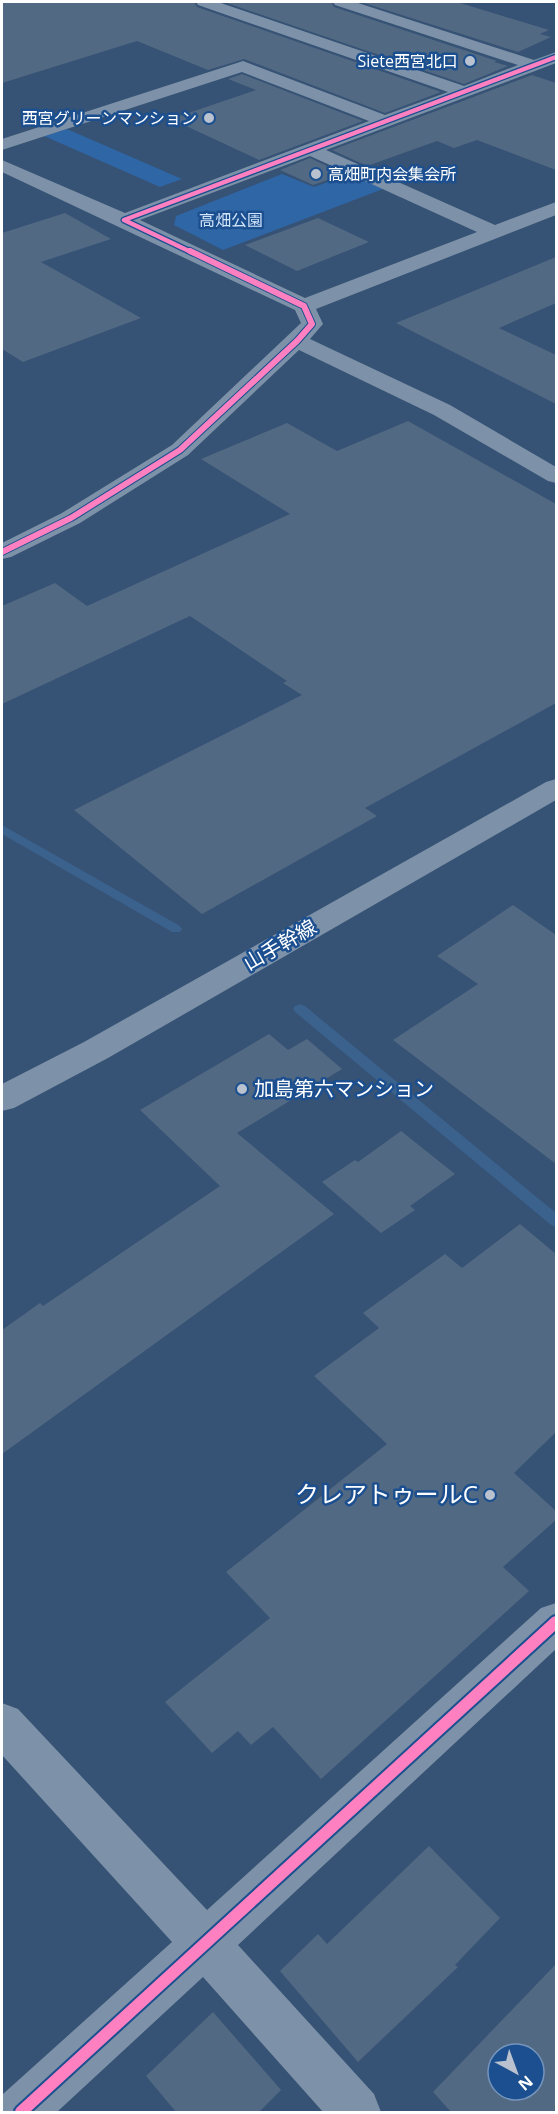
<svg xmlns="http://www.w3.org/2000/svg" width="558" height="2114" font-family="'Open Sans','Noto Sans JP',sans-serif">
	<style>
		.green { fill: #2f66a5 }
		.lines { fill: none; stroke-linecap: round; stroke-linejoin: round }
		.stream { fill: #3b618d; fill-rule: evenodd }
		.building { fill: #526984; fill-rule: evenodd }
		.minor { fill: #7d92a8; fill-rule: evenodd }
		.cycleway-far2-casing { stroke: #1b4f8f; stroke-width: 7 }
		.cycleway-far1-casing { stroke: #1b4f8f; stroke-width: 8 }
		.cycleway-casing { stroke: #1b4f8f; stroke-width: 16 }
		.cycleway-far2 { stroke: #ff80c0; stroke-width: 4.5 }
		.cycleway-far1 { stroke: #ff80c0; stroke-width: 6 }
		.cycleway { stroke: #ff80c0; stroke-width: 12 }
		.poi-dot { fill: #b9c2ce; stroke: #1b4f8f; stroke-width: 2 }
		.labels { text-anchor: middle; stroke-width: 5; stroke-linejoin: round; paint-order: stroke }
		.far-poi-label { font-size: 16px; fill: #fff; stroke: #1b4f8f; text-anchor: end }
		.far-park-label { font-size: 16px; fill: #cfe3fa; stroke: #1b4f8f }
		.street-label { font-size: 20px; fill: #fff; stroke: #1b4f8f }
		.poi-label { font-size: 20px; fill: #fff; stroke: #1b4f8f; text-anchor: start }
		.near-poi-label { font-size: 24px; fill: #fff; stroke: #1b4f8f; text-anchor: end }
	</style>
	<rect width="100%" height="100%" fill="#365274"/>
	<g class="green">
		<path d="M67 129 182 179 160 187 44 136Z"/>
		<path d="M282 174 314 187 350 174 383 189 223 250 174 225 176 216Z"/>
	</g>
	<g class="lines">
		<g class="stream">
			<path d="M2 825 180 926 182 929 180 932H172L2 834Z"/>
			<path d="M300 1004 305 1006 556 1213V1227L551 1225 295 1012 293 1009 295 1006Z"/>
		</g>
	</g>
	<g class="building">
		<path d="M2 2H194L197 7 441 92 385 113 244 59 208 70 137 41 2 83Z"/>
		<path d="M224 2H331L334 7 497 61 494 62 508 66 464 84Z"/>
		<path d="M361 2H457L549 30 540 34 551 37 518 52Z"/>
		<path d="M242 74 363 121 259 160 171 119 256 90 228 79Z"/>
		<path d="M532 75 556 83V170L477 140 454 148 437 141 367 166 332 150Z"/>
		<path d="M310 158 344 174 313 185 280 170Z"/>
		<path d="M65 213 111 239 41 262 141 318 23 362 2 349V233Z"/>
		<path d="M318 218 369 242 297 271 245 245Z"/>
		<path d="M556 257V303L499 328 556 355V404L396 323Z"/>
		<path d="M408 421 556 504V703L365 808 377 816 202 914 74 810 302 695 283 683 287 681 190 616 2 704V606L55 583 87 606 290 514 201 459 287 423 337 451Z"/>
		<path d="M513 905 556 935V1164L393 1040 478 984 437 956Z"/>
		<path d="M269 1034 288 1050 307 1039 342 1069 237 1133 334 1214 2 1454V1330L40 1303 43 1306 220 1186 140 1110Z"/>
		<path d="M401 1131 455 1174 410 1206 415 1210 381 1233 322 1182 355 1160 358 1162Z"/>
		<path d="M520 1224 556 1254V1432L514 1473 556 1511V1520L503 1567 529 1591 321 1779 273 1727 251 1745 238 1731 212 1753 165 1702 270 1618 226 1572 387 1444 314 1376 379 1328 363 1313 445 1254 462 1268Z"/>
		<path d="M429 1846 500 1918 455 1965 458 1967 358 2062 280 1971 318 1934 327 1944Z"/>
		<path d="M556 1964V2112H451L433 2092ZM498 2054H534V2090H498Z"/>
		<path d="M213 2012 281 2090 259 2112H176L146 2076Z"/>
	</g>
	<g class="lines">
		<g class="minor">
			<path d="M196 2H218L464 86 518 65 335 5 333 2H355L534 60 556 52V63L326 150 495 225 556 202V215L316 309 323 324 310 339 450 405 556 467V483L548 481 434 415 299 350 188 455 80 523 11 557 2 559V543L62 513 172 445 301 323 295 310 2 172V160L125 213 369 121 242 72 2 150V139L243 61 385 115 448 92 198 5ZM310 156 477 232 305 298 140 220Z"/>
			<path d="M556 779V800L108 1058 14 1108 2 1111V1084L84 1042 546 782Z"/>
			<path d="M556 1603V1649L238 1945 374 2094 381 2112H323L203 1977 57 2112H2L3 2094 172 1942 2 1755V1703L18 1709 207 1910 541 1608Z"/>
		</g>
		<defs>
			<path id="cycleway-far2" d="M193 253 124 220 556 57"/>
			<path id="cycleway-far1" d="M2 552 71 518 180 450 297 341 312 324 304 306 190 251"/>
			<path id="cycleway" d="M21 2112 556 1622"/>
		</defs>
		<use href="#cycleway-far2" class="cycleway-far2-casing"/>
		<use href="#cycleway-far1" class="cycleway-far1-casing"/>
		<use href="#cycleway" class="cycleway-casing"/>
		<use href="#cycleway-far2" class="cycleway-far2"/>
		<use href="#cycleway-far1" class="cycleway-far1"/>
		<use href="#cycleway" class="cycleway"/>
	</g>
	<g class="poi-dot">
		<circle cx="470" cy="61" r="6"/>
		<circle cx="209" cy="118" r="6"/>
		<circle cx="316" cy="174" r="6"/>
		<circle cx="242" cy="1089" r="6"/>
		<circle cx="490" cy="1495" r="6"/>
	</g>
	<g class="labels">
		<g class="far-poi-label">
			<text x="458" y="67">Siete西宮北口</text>
			<text x="197" y="124">西宮グリーンマンション</text>
			<text x="328" y="180" text-anchor="start">高畑町内会集会所</text>
		</g>
		<g class="far-park-label">
			<text x="231" y="226">高畑公園</text>
		</g>
		<g class="street-label">
			<text transform="translate(280 945) rotate(-30)" y="7">山手幹線</text>
		</g>
		<g class="poi-label">
			<text x="254" y="1096">加島第六マンション</text>
		</g>
		<g class="near-poi-label">
			<text x="478" y="1503">クレアトゥールC</text>
		</g>
	</g>
	<rect width="558" height="2114" fill="none" stroke="#ffffff" stroke-width="6"/>
	<g transform="translate(516 2072) rotate(139)"><circle r="28" fill="#1b4f8f" stroke="#7695bc" stroke-width="1.5"/>
	<path d="M0-4.5L10 22L0 15L-10 22Z" fill="#b9c2ce"/>
	<text y="-9" font-size="16" font-weight="bold" text-anchor="middle" fill="#ffffff">N</text>
	</g>
</svg>
